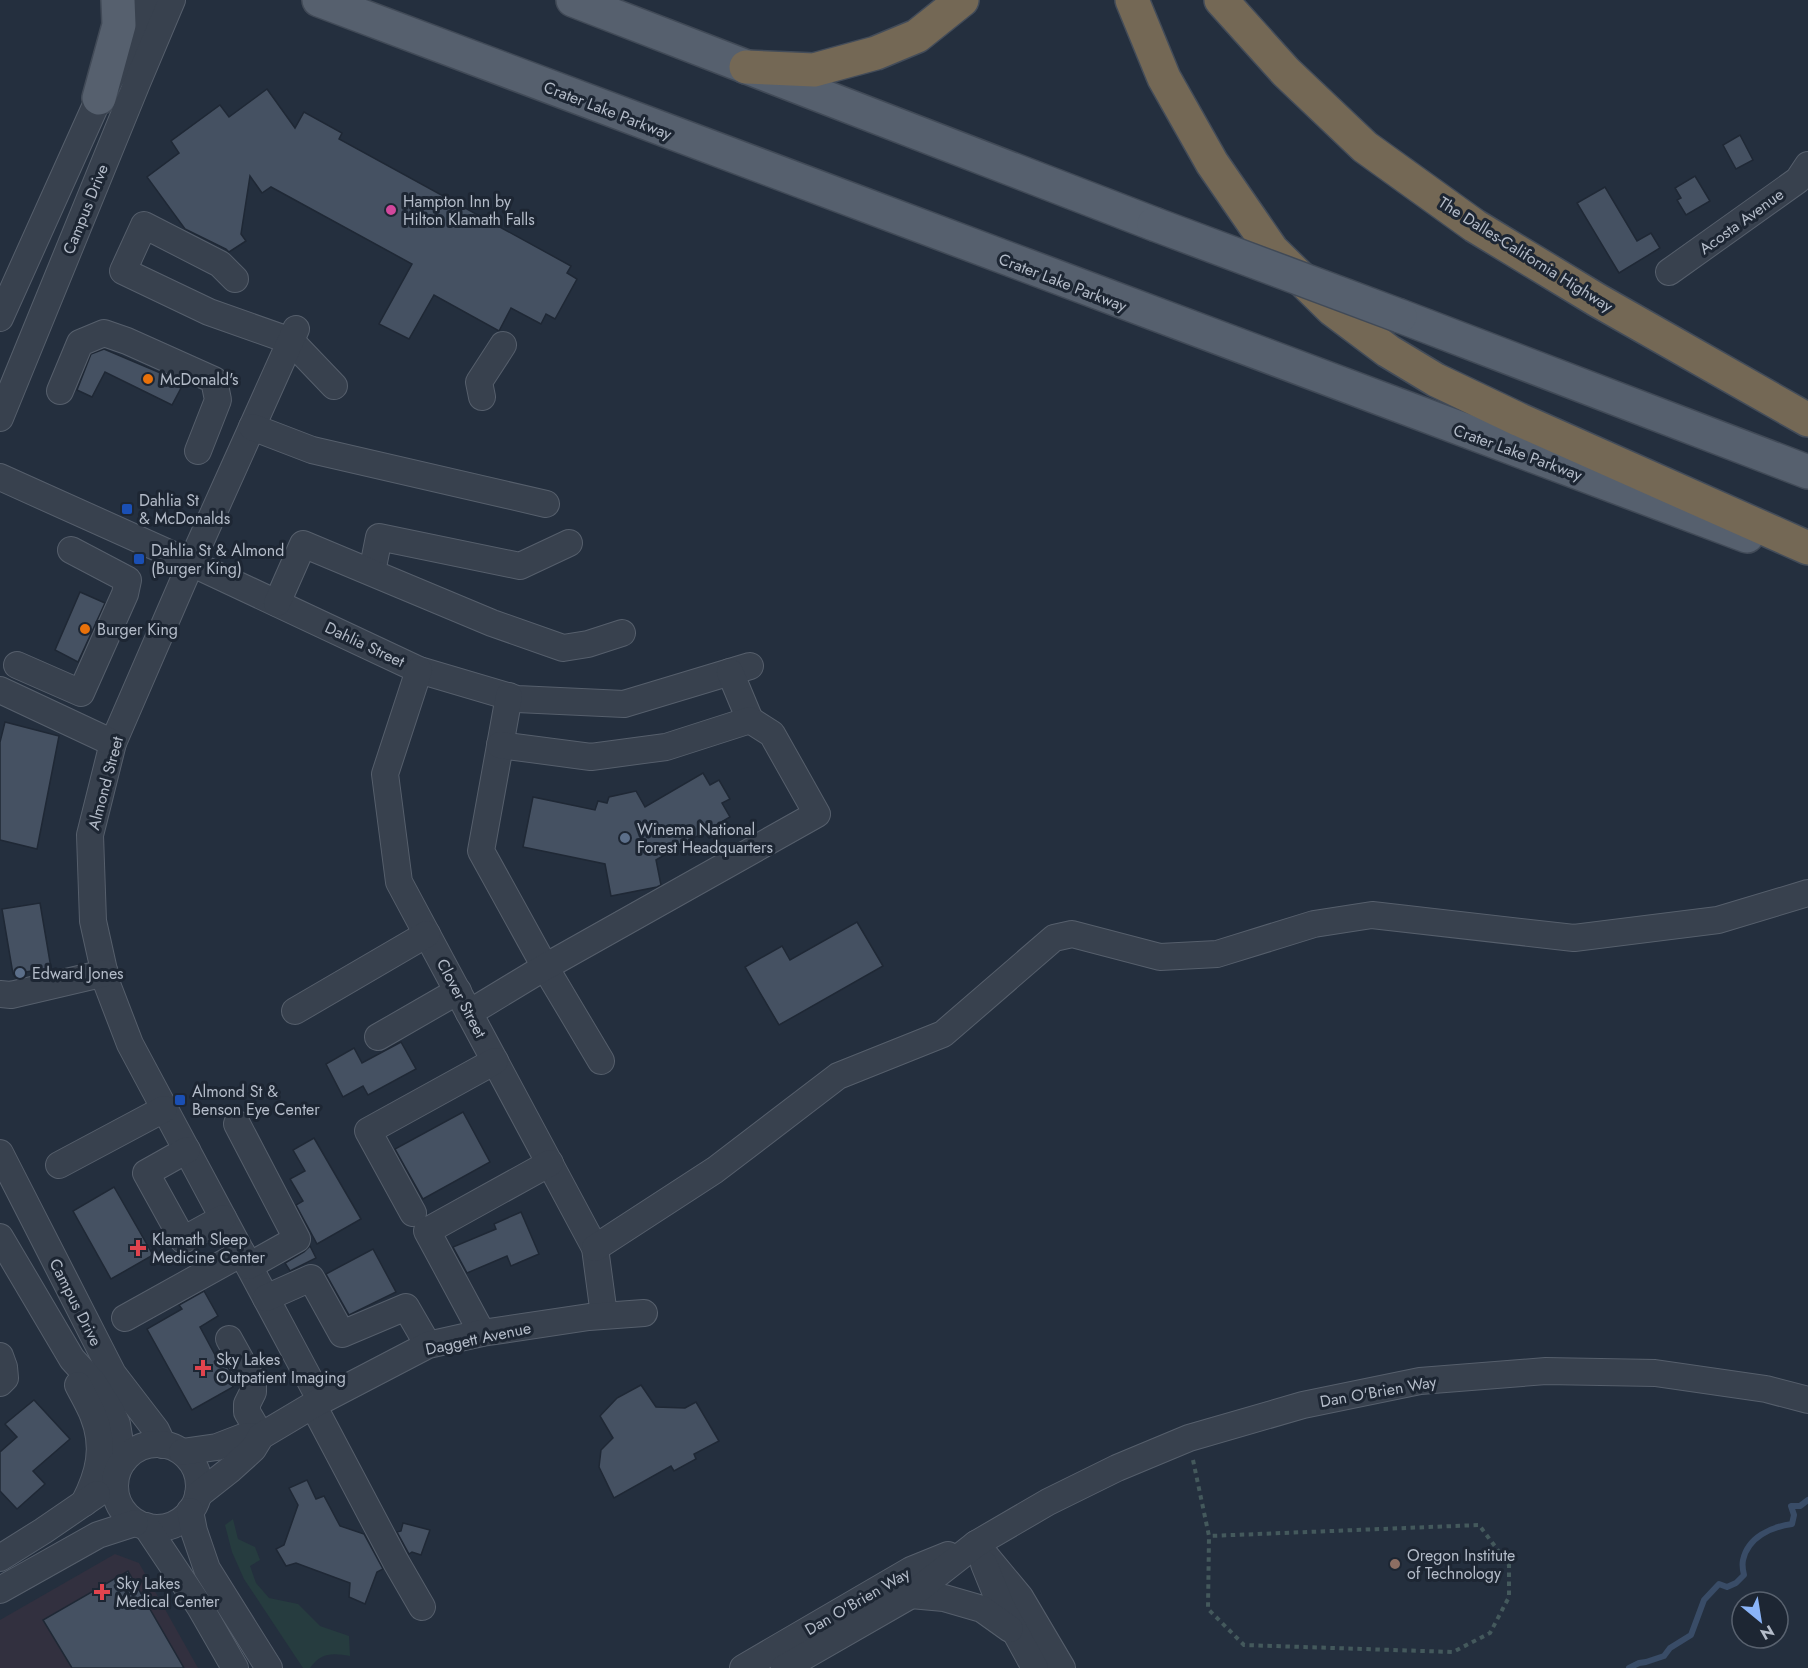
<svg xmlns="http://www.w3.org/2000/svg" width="1808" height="1668" font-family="Jost,sans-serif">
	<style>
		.medical { fill: #32303f }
		.green { fill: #263c3f }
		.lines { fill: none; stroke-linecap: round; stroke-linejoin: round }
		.stream { stroke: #394c67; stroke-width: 6 }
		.building { fill: #455162; stroke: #1f2835; stroke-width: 1.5 }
		.minor-casing { stroke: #565f6c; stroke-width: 28 }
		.major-casing { stroke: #414a57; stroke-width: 36 }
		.highway-casing { stroke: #434c59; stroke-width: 36 }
		.path { stroke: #44595c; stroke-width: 4; stroke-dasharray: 4.5 4.5; stroke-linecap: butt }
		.minor { stroke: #38414e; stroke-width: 26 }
		.major { stroke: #56606e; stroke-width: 33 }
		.highway { stroke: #746855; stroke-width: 33 }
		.major-bridge-casing { stroke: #414a57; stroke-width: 36; stroke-linecap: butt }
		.major-bridge { stroke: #56606e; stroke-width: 33 }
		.hotel-dot { fill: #d1479c; stroke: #1d2633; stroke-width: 2 }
		.food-dot { fill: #e8710a; stroke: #1d2633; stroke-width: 2 }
		.transit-dot { fill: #1a4fb4; stroke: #1d2633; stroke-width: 2 }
		.service-dot { fill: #5c6f8a; stroke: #1d2633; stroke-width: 2 }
		.health-dot { fill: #e0444e; stroke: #1d2633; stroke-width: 2 }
		.education-dot { fill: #8d6e63; stroke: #1d2633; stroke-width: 2 }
		.labels { text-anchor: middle; stroke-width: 6; stroke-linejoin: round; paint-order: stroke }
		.street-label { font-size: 16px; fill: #b4bcc9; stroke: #1d2633 }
		.poi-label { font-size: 16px; fill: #b4bcc9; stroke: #1d2633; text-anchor: start }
	</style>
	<rect width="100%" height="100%" fill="#242f3e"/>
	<path class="medical" d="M115 1554 139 1563 198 1668H0V1620Z"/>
	<path class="green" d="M233 1519 238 1539 255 1547 260 1560 250 1566 256 1583 269 1598 298 1604 320 1626 349 1636 350 1656C333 1653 321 1652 310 1668H303L244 1579 232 1552 225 1525Z"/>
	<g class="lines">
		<path class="stream" d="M1629 1668 1639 1663 1646 1662 1664 1656 1670 1648 1691 1635 1704 1600 1719 1584 1727 1587 1736 1583 1744 1575C1743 1571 1742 1565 1743 1560 1748 1537 1771 1527 1792 1524L1794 1515 1791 1506H1800L1808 1500"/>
	</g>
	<g class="building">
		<path d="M267 89 295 128 304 112 342 133 339 139 571 266 567 273 577 279 555 319 546 314 541 324 511 308 499 331 434 295 409 339 379 324 412 264 271 187 262 193 250 176 241 234 246 241 229 252 226 249 185 229 147 177 179 153 171 141 220 105 229 117Z"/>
		<path d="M1740 135 1753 160 1736 169 1723 145Z"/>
		<path d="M1695 176 1710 201 1686 215 1677 200 1681 198 1675 188Z"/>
		<path d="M1605 187 1637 241 1651 233 1660 248 1619 273 1577 203Z"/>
		<path d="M104 349 177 380 175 385 181 388 172 405 105 372 92 397 77 390 91 354Z"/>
		<path d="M80 592 105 603 78 662 55 650Z"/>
		<path d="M5 722 59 736 37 849 0 840V742Z"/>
		<path d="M703 773 710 785 719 780 730 799 722 803 730 817 656 860 661 885 657 887 611 896 605 864 523 847 533 797 595 810 598 801 607 803 609 797 636 791 645 807Z"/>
		<path d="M40 903 51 968 13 974 2 909Z"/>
		<path d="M857 922 883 966 779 1025 745 967 782 946 790 960Z"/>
		<path d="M401 1042 416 1069 368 1095 363 1086 343 1097 326 1064 354 1048 362 1063Z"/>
		<path d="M463 1112 490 1162 423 1199 395 1149Z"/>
		<path d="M314 1138 361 1219 317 1244 296 1205 303 1201 290 1179 305 1171 293 1150Z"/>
		<path d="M114 1187 153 1255 111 1279 73 1211Z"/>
		<path d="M521 1212 539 1254 511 1266 507 1256 467 1273 453 1247 496 1229 494 1224Z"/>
		<path d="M310 1246 316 1258 290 1271 285 1263 304 1252Z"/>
		<path d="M373 1249 396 1292 349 1315 326 1274Z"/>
		<path d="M204 1291 218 1316 200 1327 215 1355 219 1352 230 1371 225 1373 233 1387 192 1410 147 1329 182 1309 179 1305Z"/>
		<path d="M641 1385 656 1407 685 1408 696 1402 719 1441 694 1454 696 1459 674 1471 671 1466 614 1498 599 1467 601 1450 613 1438 600 1416 617 1398Z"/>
		<path d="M34 1400 70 1439 33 1471 45 1484 17 1509 0 1491V1452L17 1437 5 1424Z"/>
		<path d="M307 1480 316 1499 324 1496 340 1526 364 1534 383 1569 377 1572 365 1604 349 1597 350 1583 296 1563 286 1566 276 1549 284 1545 298 1505 289 1488Z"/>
		<path d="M403 1523 430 1530 421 1555 412 1552 409 1554 397 1532 401 1531Z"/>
		<path d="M128 1571 184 1668H72L43 1620Z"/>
	</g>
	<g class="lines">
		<defs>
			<g id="minor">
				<path d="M1669 272 1798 180 1808 165"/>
				<path d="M235 279 220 264 144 225 123 271 209 312 291 341 334 386"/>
				<path d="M0 318 99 98 119 65 148 0"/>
				<path d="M296 329 191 563 113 743 90 835 93 921 107 984 130 1044 321 1401"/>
				<path d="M60 391 80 343 104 333 127 341 214 380 218 400 198 451"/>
				<path d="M482 397 479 382 503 345"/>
				<path d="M0 418 137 83 172 0"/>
				<path d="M252 427 312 450 546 504"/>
				<path d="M0 477 191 563 419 670 517 699 624 704 750 666"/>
				<path d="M372 572 379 537 520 566 569 543"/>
				<path d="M277 603 303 544 492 623 563 648 588 644 622 633"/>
				<path d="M17 665 81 693 125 594 128 580 71 550"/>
				<path d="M419 670 385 774 399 882 595 1248 604 1315"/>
				<path d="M730 672 750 720"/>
				<path d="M0 690 113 743"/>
				<path d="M509 696 481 851 545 967 601 1061"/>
				<path d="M0 994 11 995 105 973"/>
				<path d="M295 1011 427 934"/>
				<path d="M469 1013 545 967 817 814 772 734 750 720 666 747 591 757 500 745"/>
				<path d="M378 1037 458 991"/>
				<path d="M237 1124 297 1239 249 1266"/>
				<path d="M187 1150 146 1173 183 1240 223 1218"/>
				<path d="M0 1153 113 1374 156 1430 163 1445"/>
				<path d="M59 1165 164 1109"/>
				<path d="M413 1213 368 1131 495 1061"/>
				<path d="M0 1237 72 1359 93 1382 111 1411 117 1424 123 1461"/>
				<path d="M595 1248 715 1170 838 1076 943 1034 1054 938 1072 934 1160 957 1217 954 1314 924 1372 915 1574 938 1718 920 1808 893"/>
				<path d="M266 1298 311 1278 342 1334 406 1307 428 1345"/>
				<path d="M125 1318 242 1253"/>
				<path d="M482 1333 427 1231 550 1163"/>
				<path d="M229 1339 253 1382V1392L247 1404V1412L261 1436"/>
				<path d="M0 1356 4 1367 5 1378 0 1383"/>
				<path d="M78 1385C83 1395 89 1405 93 1415 106 1447 99 1474 84 1503"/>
				<path d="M313 1405 396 1562 422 1607"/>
				<circle cx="157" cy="1486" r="42"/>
				<path d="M182 1452 217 1447 243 1437 261 1436"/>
				<path d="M198 1495 231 1469 253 1449 261 1436 313 1405 428 1345 482 1333 589 1317 644 1313"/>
				<path d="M190 1511 194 1531 207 1569 269 1668"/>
				<path d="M146 1526 200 1607 235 1668"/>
				<path d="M976 1544 1020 1597 1062 1668"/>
				<path d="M0 1558 43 1531 97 1494"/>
				<path d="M984 1564 1001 1606 1035 1668"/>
				<path d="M0 1590 98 1535 135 1523"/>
				<path d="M911 1595 944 1598 982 1609 1010 1629"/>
				<path d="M743 1668 911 1570 948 1555"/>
				<path d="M784 1668 911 1595 976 1544 1048 1502 1117 1468 1189 1438 1303 1405 1420 1381 1546 1371 1655 1373 1766 1389 1808 1400"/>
			</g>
			<g id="major">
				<path d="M319 0C794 182 1270 361 1747 536"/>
				<path d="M573 0 1154 224"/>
				<path d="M99 98 119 25 118 0"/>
				<path d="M1400 316 1808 472"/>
			</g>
			<g id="highway">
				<path d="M1132 0 1164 78 1212 163 1272 250 1332 309 1388 351 1436 380 1520 420 1808 548"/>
				<path d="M1221 0 1286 72 1365 147 1475 226 1597 300 1808 420"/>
				<path d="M746 67 814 70 876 53 917 36 962 0"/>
			</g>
		</defs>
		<use href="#minor" class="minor-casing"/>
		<use href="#major" class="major-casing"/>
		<use href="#highway" class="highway-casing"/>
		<path class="path" d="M1193 1460 1209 1536 1208 1609 1244 1645 1453 1652 1490 1633 1509 1597V1565L1479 1525 1209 1536"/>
		<use href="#minor" class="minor"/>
		<use href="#major" class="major"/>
		<use href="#highway" class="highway"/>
		<defs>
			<path id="major-bridge" d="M1154 224 1400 316"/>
		</defs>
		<use href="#major-bridge" class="major-bridge-casing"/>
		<use href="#major-bridge" class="major-bridge"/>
	</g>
	<circle class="hotel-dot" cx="391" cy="210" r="6"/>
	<g class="food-dot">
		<circle cx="148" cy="379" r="6"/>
		<circle cx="85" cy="629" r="6"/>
	</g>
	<g class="transit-dot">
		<rect x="121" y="503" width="12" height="12" rx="3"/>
		<rect x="133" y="553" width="12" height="12" rx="3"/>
		<rect x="174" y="1094" width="12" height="12" rx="3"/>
	</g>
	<g class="service-dot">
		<circle cx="625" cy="838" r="6"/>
		<circle cx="20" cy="973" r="6"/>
	</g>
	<g class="health-dot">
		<path d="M135 1239h6v6h6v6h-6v6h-6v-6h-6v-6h6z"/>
		<path d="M200 1359h6v6h6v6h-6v6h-6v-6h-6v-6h6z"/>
		<path d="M99 1583h6v6h6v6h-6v6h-6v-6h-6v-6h6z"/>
	</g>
	<circle class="education-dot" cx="1395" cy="1564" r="6"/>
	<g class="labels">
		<g class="street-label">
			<text transform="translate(608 110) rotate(21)" y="6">Crater Lake Parkway</text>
			<text transform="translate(85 209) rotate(-68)" y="6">Campus Drive</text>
			<text transform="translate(1741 221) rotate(-36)" y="6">Acosta Avenue</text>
			<text transform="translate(1526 254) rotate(32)" y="6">The Dalles-California Highway</text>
			<text transform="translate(1063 282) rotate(21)" y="6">Crater Lake Parkway</text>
			<text transform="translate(1518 452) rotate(20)" y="6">Crater Lake Parkway</text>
			<text transform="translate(365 644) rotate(25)" y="6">Dahlia Street</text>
			<text transform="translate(105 783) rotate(-75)" y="6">Almond Street</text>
			<text transform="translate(462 998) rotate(62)" y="6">Clover Street</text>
			<text transform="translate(76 1302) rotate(63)" y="6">Campus Drive</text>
			<text transform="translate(478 1338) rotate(-12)" y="6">Daggett Avenue</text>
			<text transform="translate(1378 1391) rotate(-10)" y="6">Dan O'Brien Way</text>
			<text transform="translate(857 1601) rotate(-30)" y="6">Dan O'Brien Way</text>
		</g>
		<g class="poi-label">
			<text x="403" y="207">Hampton Inn by<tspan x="403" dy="18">Hilton Klamath Falls</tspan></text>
			<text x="160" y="385">McDonald's</text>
			<text x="139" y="506">Dahlia St<tspan x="139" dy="18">&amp; McDonalds</tspan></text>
			<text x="151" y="556">Dahlia St &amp; Almond<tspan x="151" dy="18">(Burger King)</tspan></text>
			<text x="97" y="635">Burger King</text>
			<text x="637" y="835">Winema National<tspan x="637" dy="18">Forest Headquarters</tspan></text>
			<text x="32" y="979">Edward Jones</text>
			<text x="192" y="1097">Almond St &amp;<tspan x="192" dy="18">Benson Eye Center</tspan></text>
			<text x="152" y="1245">Klamath Sleep<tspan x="152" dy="18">Medicine Center</tspan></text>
			<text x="216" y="1365">Sky Lakes<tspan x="216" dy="18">Outpatient Imaging</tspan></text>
			<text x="1407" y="1561">Oregon Institute<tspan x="1407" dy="18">of Technology</tspan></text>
			<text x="116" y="1589">Sky Lakes<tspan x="116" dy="18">Medical Center</tspan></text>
		</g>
	</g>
	<g transform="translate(1760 1620) rotate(150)"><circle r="28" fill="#1d2633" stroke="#59626f" stroke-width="1.5"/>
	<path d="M0-4.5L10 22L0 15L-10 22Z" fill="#8ab4f8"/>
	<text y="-9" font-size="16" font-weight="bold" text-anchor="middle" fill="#b4bcc9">N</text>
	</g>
</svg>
